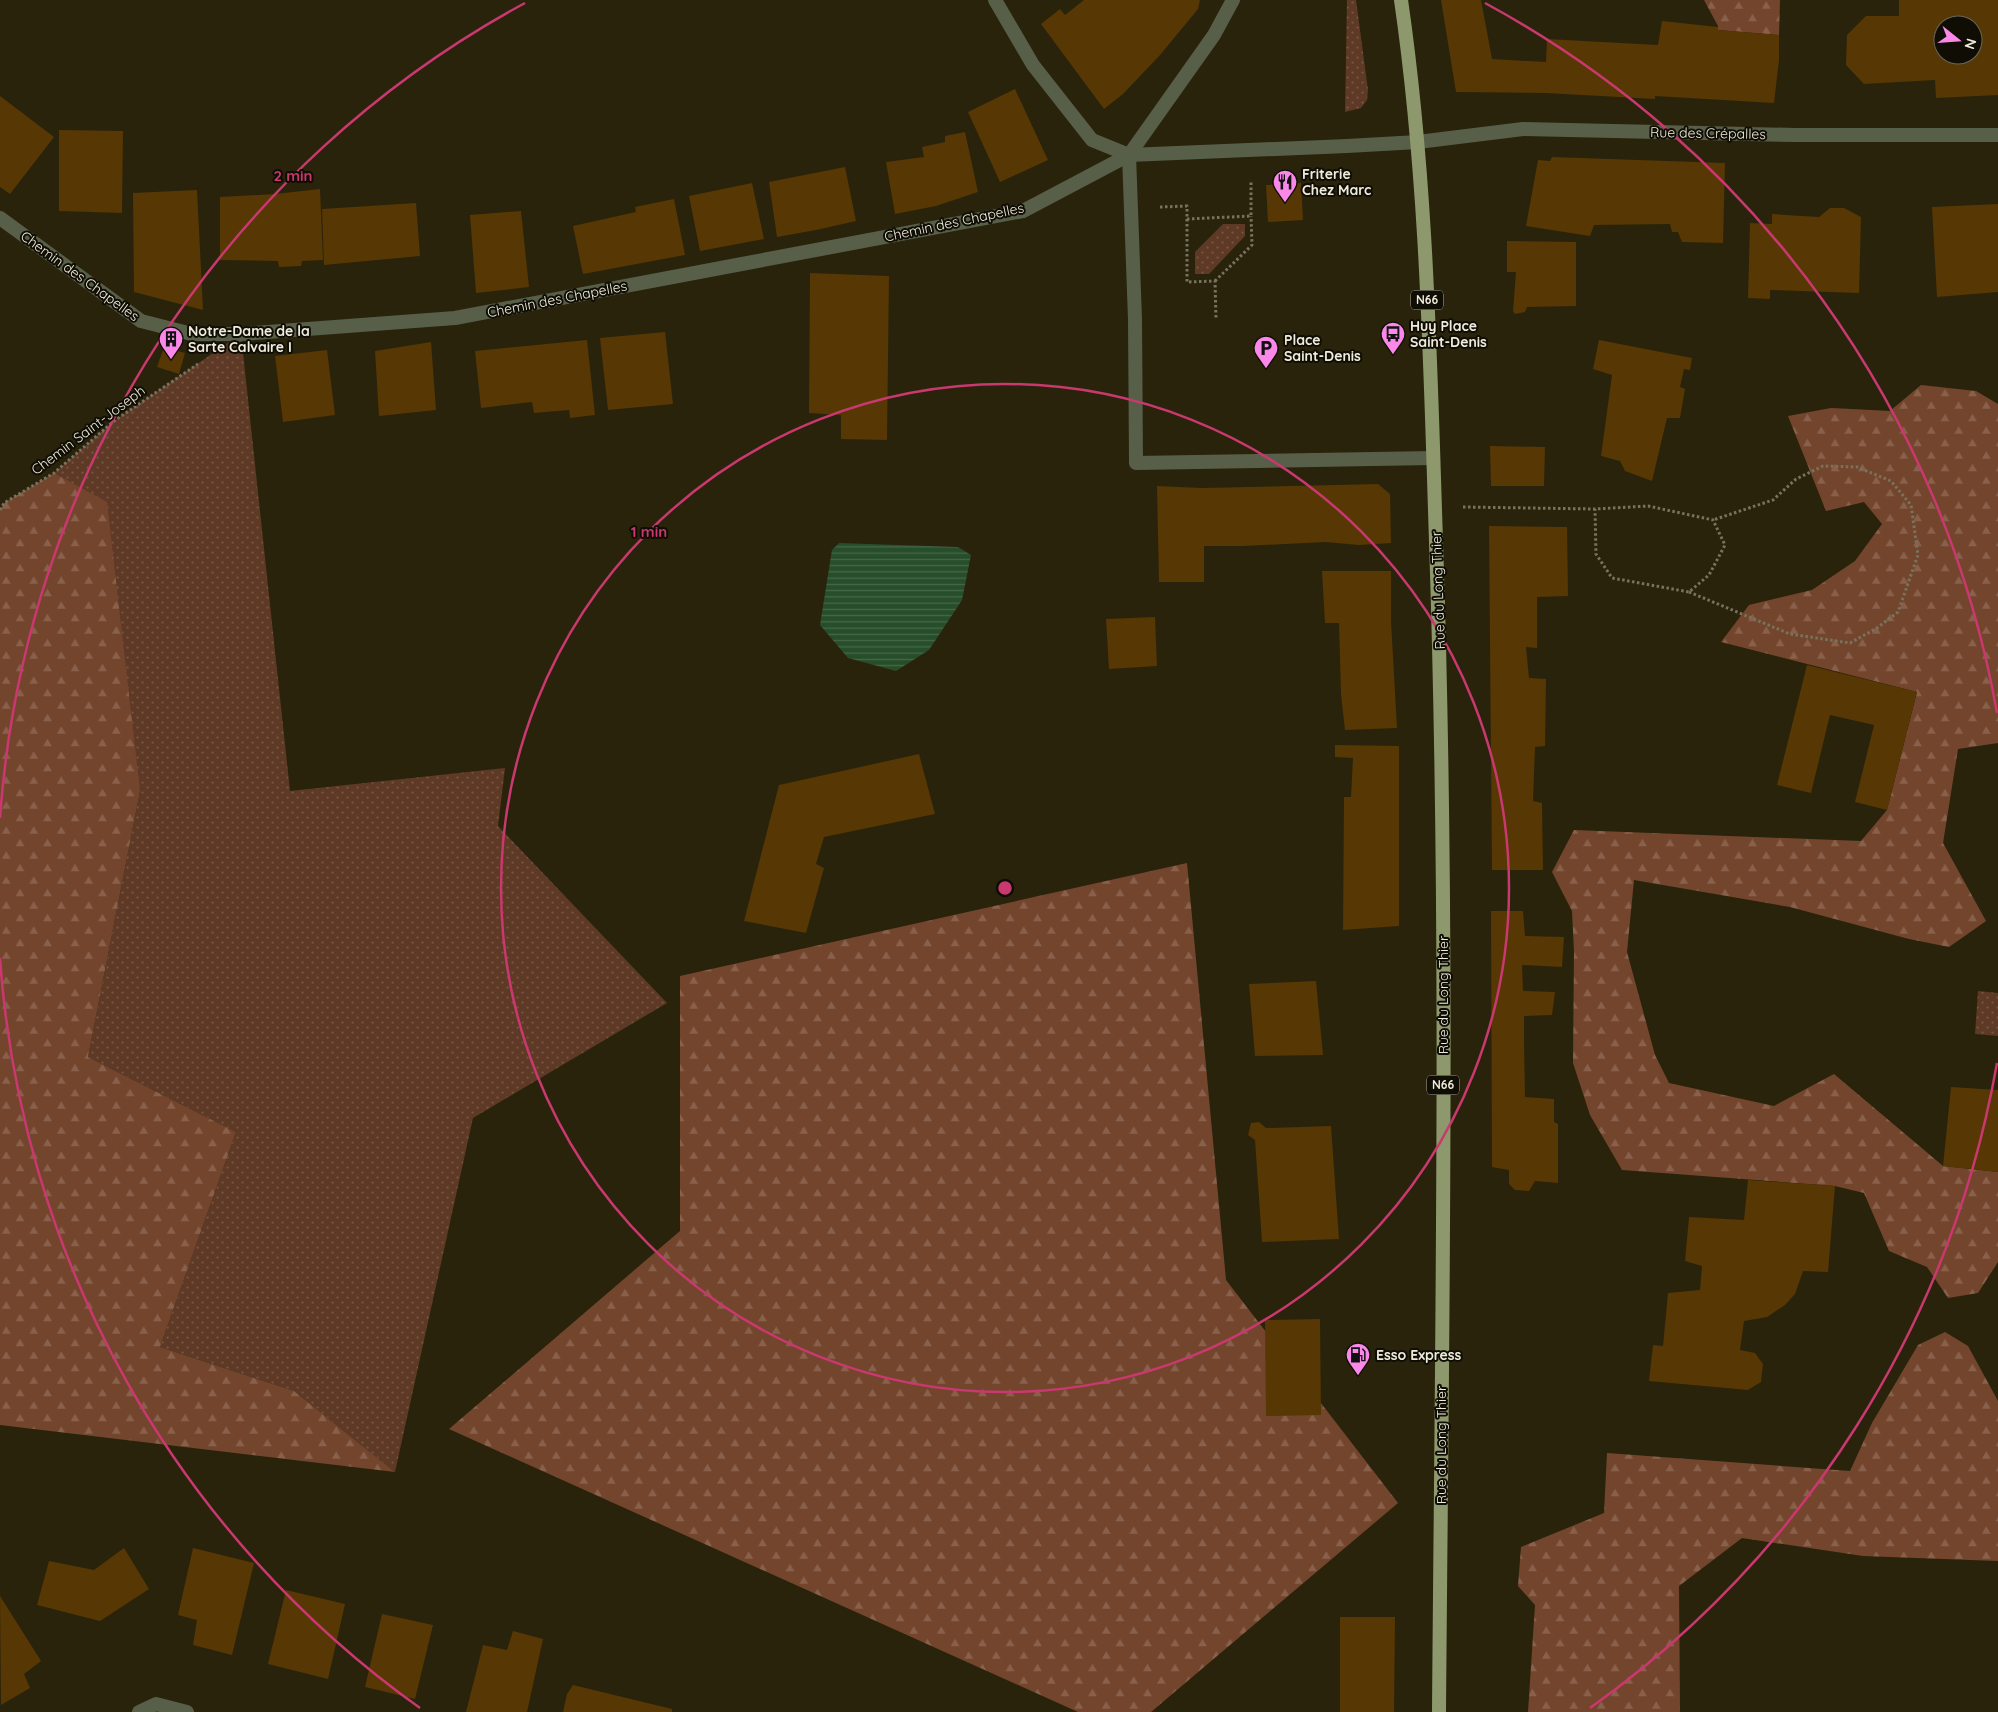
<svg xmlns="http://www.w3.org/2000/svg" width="1998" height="1712" font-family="Quicksand,sans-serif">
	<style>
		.grass { fill: url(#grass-dots) }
		.forest { fill: url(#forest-firs) }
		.water { fill: url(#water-rules) }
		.building { fill: #573704; fill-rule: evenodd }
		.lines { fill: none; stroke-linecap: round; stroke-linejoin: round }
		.path { stroke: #78735f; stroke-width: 3; stroke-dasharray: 2.5 2.5; stroke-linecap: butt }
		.minor { stroke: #585f49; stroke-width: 14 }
		.tertiary { stroke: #585f49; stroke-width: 14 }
		.primary { stroke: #8d996d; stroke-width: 14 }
		.ring { fill: none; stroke: #c9386e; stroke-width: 2.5 }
		.labels { text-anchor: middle; stroke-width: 4; stroke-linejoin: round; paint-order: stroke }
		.shield { fill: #0f0d04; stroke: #aca99c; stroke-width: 1 }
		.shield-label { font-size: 12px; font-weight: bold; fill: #efecdd }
		.street-label { font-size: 14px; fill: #efecdd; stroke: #0f0d04 }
		.poi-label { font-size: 14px; font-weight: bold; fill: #efecdd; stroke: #0f0d04; text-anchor: start }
		.centre { fill: #c9386e; stroke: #0f0d04; stroke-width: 2.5 }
		.ring-label { font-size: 15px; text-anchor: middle; font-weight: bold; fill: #c9386e; stroke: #0f0d04; stroke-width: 4; stroke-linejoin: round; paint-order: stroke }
	</style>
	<defs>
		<pattern id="grass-dots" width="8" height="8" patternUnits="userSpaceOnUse" patternTransform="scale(1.25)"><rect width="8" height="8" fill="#5e3926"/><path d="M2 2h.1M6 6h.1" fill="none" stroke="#755645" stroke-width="1.8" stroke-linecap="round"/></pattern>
		<pattern id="forest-firs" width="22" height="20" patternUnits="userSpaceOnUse" patternTransform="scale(1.25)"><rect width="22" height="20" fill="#74452d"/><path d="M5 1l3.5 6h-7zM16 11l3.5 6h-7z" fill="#88604b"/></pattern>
		<pattern id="water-rules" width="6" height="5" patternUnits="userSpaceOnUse" patternTransform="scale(1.25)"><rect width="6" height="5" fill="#274e2a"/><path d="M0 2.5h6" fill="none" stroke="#476848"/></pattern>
	</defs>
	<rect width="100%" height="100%" fill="#29230b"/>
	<g class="grass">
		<path d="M1347 0H1356L1368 90 1367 100 1361 108 1345 112Z"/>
		<path d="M1223 224H1245V236L1209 274H1195V252Z"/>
		<path d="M241 334 290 791 505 768 498 826 667 1003 473 1118 395 1472 294 1391 160 1347 236 1132 88 1057 140 791 54 473 114 421Z"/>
		<path d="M1978 991 1998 993V1036L1975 1034Z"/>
	</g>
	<g class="forest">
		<path d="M1704 0H1780L1779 35 1718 30V26Z"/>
		<path d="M1921 385 1976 391 1998 404V743L1958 749 1943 843 1986 921 1949 947 1909 939 1790 907 1634 880 1627 952 1655 1055 1669 1083 1774 1106 1834 1074 1943 1166 1998 1172V1262L1978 1293 1948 1298 1927 1267 1889 1251 1864 1193 1835 1186 1622 1170 1590 1115 1573 1063 1574 952 1572 911 1552 872 1574 830 1861 841 1887 810 1917 692 1721 642 1749 605 1812 590 1855 561 1882 524 1864 502 1826 511 1788 416 1831 408 1890 411Z"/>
		<path d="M54 473 107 502 140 791 88 1057 236 1132 160 1347 294 1391 395 1472 0 1425V510L4 503Z"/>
		<path d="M1187 863 1226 1280 1398 1503 1151 1712H1078L449 1429 680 1231V976Z"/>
		<path d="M1945 1332 1968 1346 1998 1401V1561L1863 1556 1742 1538 1679 1586 1680 1712H1528L1535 1605 1518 1586 1521 1547 1604 1513 1607 1453 1850 1471 1872 1423 1918 1345Z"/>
	</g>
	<path class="water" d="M839 543 958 547 971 555 962 600 929 650 896 671 848 658 820 625 832 550Z"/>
	<g class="building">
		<path d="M1084 0H1200L1198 9 1160 55 1123 94 1104 109 1041 24 1060 9 1065 15Z"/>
		<path d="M1441 0H1481L1492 59 1546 62 1547 39 1658 45 1662 21 1718 27V30L1779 35V60L1774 103 1655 96V99L1546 93 1456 92Z"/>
		<path d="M1899 0H1998V95L1936 98 1935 80 1864 84 1846 65 1847 35 1866 16H1899ZM1943 25H1973V55H1943Z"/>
		<path d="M1015 89 1048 160 1000 182 968 112Z"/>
		<path d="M0 96 54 137 10 194 0 187Z"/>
		<path d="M59 130 123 131 122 213 59 211Z"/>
		<path d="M965 132 978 192 936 206 895 214 886 162 924 157 922 147 945 142V136Z"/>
		<path d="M1552 157 1725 163 1723 243 1682 242 1678 232H1672L1670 224 1594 225 1590 236 1526 226 1538 160 1550 161Z"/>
		<path d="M845 167 856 221 816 230 777 237 769 182Z"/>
		<path d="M752 183 764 239 700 251 689 196Z"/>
		<path d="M1301 183 1303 220 1268 222 1266 185Z"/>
		<path d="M320 189 323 260 302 261 301 266 279 267 278 261 220 260V197L275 194Z"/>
		<path d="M197 190 203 310 134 292 133 193Z"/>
		<path d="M674 199 685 255 583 274 573 226 636 212 635 207Z"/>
		<path d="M416 203 420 256 324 265 322 209Z"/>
		<path d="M1998 204V292L1937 297 1932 207Z"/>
		<path d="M1830 208H1844L1861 217 1859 293 1770 290V299L1748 298 1750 223 1772 224V214L1819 217Z"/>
		<path d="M521 211 529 287 476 293 470 215Z"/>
		<path d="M1507 241 1576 242V306L1527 307 1525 312 1515 314 1513 311 1516 272H1507Z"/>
		<path d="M810 273 889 276 887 440 841 439V415L809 413Z"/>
		<path d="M665 332 673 404 608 410 600 338Z"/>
		<path d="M587 340 595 415 570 418 569 410 534 413 532 402 481 408 475 351Z"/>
		<path d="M1599 340 1692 358 1690 370 1684 369 1680 387 1685 389 1680 418H1667L1652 481 1625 471 1620 461 1601 456 1612 375 1593 369Z"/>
		<path d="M431 342 436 410 379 416 375 351Z"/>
		<path d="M164 347 185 353 179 374 157 367Z"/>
		<path d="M327 350 335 415 283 422 275 356Z"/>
		<path d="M1490 446 1545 447 1544 486H1491Z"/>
		<path d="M1378 484 1390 494 1391 543 1359 545 1325 542 1244 546H1204V582H1159L1157 486 1202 488Z"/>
		<path d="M1489 526 1567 527 1568 596 1537 597V648L1526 647 1529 678 1546 679 1545 746 1535 747 1533 801 1542 803 1543 870H1492Z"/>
		<path d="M1322 571H1391V621L1397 728 1345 730 1341 694 1339 623H1325Z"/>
		<path d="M1155 617 1157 666 1109 669 1106 619Z"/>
		<path d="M1807 665 1917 692 1887 810 1855 802 1874 725 1830 715 1811 793 1777 785Z"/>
		<path d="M1335 745 1399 746V926L1343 930 1344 797H1351L1353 758 1335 757Z"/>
		<path d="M919 754 935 814 824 837 816 864 824 868 806 933 744 921 779 785Z"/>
		<path d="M1491 911H1523L1525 936 1564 937 1562 967 1522 965 1523 991 1555 992 1552 1015 1524 1016V1041L1525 1097 1554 1099V1122L1558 1124V1183L1535 1181 1529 1191 1515 1190 1509 1184V1170L1492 1167Z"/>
		<path d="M1316 981 1323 1055 1255 1056 1249 984Z"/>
		<path d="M1951 1087 1998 1090V1172L1943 1166Z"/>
		<path d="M1259 1122 1266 1128 1331 1126 1339 1239 1262 1242 1255 1140 1248 1135 1251 1123Z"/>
		<path d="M1748 1180 1835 1186 1828 1272 1803 1271 1795 1294 1785 1305 1767 1317 1744 1321 1740 1350 1755 1353 1763 1364 1761 1382 1748 1390 1649 1381 1653 1345 1663 1346 1668 1293 1700 1290 1702 1266 1685 1261 1689 1217 1744 1220Z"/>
		<path d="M1320 1319 1321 1415 1266 1416 1265 1320Z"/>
		<path d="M124 1548 149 1589 100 1621 37 1605 49 1561 94 1570Z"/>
		<path d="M193 1548 254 1563 232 1655 193 1645 197 1620 178 1615Z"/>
		<path d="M286 1590 345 1604 328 1679 268 1664Z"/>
		<path d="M0 1596 41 1661 24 1674 30 1688 1 1705Z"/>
		<path d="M382 1614 433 1625 415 1699 365 1687Z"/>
		<path d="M1340 1617H1395L1394 1712H1340Z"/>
		<path d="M513 1631 543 1639 527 1712H466L483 1645 507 1650Z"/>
		<path d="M573 1685 672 1709V1712H563L567 1694Z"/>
	</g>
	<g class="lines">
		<g class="path">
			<path d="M1160 207 1187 206V219L1251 216V181"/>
			<path d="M1187 219V282L1215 281 1216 319"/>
			<path d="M1215 281 1252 245 1251 216"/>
			<path d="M1463 507 1595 509 1648 506 1713 520 1725 545 1709 575 1689 592 1612 578 1596 554 1595 509"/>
			<path d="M0 510 4 503 54 473 114 421 198 364"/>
			<path d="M1689 592 1790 634 1850 643 1877 628 1898 612 1918 555 1911 505 1891 481 1857 467 1823 466 1796 479 1773 500 1713 520"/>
		</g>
		<g class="minor">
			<path d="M995 0 1033 65 1092 140 1129 155 1347 146 1418 142"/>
			<path d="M1233 0 1214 35 1129 155 1135 319 1136 463 1433 458"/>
			<path d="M0 218 141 321 192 334H241L455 318 1023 211 1129 155"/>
			<path d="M139 1712 156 1704 187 1712"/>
		</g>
		<path class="tertiary" d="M1418 142 1523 129 1795 135H1998"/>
		<path class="primary" d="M1401 0C1427 179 1430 360 1436 541 1449 931 1442 1322 1439 1712"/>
	</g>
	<g class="ring">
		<circle cx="1005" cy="888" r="504"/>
		<path d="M1997 1063A1007 1007 0 0 1 1590 1708M420 1708A1007 1007 0 0 1 0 958M0 818A1007 1007 0 0 1 525 3M1485 3A1007 1007 0 0 1 1997 713"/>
	</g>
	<defs>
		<symbol id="restaurant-pin" viewBox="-11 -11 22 30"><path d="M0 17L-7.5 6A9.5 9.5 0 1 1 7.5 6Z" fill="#f988e9" stroke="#0f0d04"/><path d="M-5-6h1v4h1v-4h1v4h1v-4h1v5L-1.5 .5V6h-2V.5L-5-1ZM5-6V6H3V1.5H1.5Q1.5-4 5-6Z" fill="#111"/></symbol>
		<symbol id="bus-pin" viewBox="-11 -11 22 30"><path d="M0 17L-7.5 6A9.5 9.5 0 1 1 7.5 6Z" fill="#f988e9" stroke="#0f0d04"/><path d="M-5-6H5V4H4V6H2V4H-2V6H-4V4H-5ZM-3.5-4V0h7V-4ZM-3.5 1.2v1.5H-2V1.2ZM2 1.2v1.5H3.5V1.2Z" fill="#111"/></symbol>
		<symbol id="building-pin" viewBox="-11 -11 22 30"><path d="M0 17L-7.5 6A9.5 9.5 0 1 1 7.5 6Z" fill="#f988e9" stroke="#0f0d04"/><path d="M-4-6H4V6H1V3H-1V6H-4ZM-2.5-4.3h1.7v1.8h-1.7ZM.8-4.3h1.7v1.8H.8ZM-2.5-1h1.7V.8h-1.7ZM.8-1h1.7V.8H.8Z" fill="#111"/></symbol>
		<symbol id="parking-pin" viewBox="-11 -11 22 30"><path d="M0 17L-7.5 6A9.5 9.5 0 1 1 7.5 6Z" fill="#f988e9" stroke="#0f0d04"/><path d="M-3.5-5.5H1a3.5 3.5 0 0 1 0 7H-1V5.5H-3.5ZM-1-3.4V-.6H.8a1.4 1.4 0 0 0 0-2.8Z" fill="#111"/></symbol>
		<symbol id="fuel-pin" viewBox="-11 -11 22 30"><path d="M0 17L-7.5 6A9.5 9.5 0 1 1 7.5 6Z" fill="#f988e9" stroke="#0f0d04"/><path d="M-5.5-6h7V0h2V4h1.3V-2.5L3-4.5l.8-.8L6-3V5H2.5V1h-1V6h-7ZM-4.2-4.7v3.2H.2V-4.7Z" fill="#111"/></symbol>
	</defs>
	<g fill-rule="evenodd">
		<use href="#restaurant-pin" x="1271" y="168" width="28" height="38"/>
		<use href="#bus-pin" x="1379" y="320" width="28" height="38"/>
		<use href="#building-pin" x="157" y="325" width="28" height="38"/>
		<use href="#parking-pin" x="1252" y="334" width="28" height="38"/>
		<use href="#fuel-pin" x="1344" y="1341" width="28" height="38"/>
	</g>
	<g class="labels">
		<g class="shield">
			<rect x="1411" y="290.5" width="32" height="19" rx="4"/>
			<rect x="1427" y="1075.5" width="32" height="19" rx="4"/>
		</g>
		<g class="shield-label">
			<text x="1427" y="304">N66</text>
			<text x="1443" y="1089">N66</text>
		</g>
		<g class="street-label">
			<text transform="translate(1708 133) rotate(1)" y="5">Rue des Crépalles</text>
			<text transform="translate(954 222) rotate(-12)" y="5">Chemin des Chapelles</text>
			<text transform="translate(80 276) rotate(36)" y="5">Chemin des Chapelles</text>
			<text transform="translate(557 299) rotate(-11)" y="5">Chemin des Chapelles</text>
			<text transform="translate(88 430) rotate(-37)" y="5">Chemin Saint-Joseph</text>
			<text transform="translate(1438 590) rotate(-92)" y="5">Rue du Long Thier</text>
			<text transform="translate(1443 995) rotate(-90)" y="5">Rue du Long Thier</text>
			<text transform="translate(1441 1445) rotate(-90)" y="5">Rue du Long Thier</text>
		</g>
		<g class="poi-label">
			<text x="1302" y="179">Friterie<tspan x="1302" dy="16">Chez Marc</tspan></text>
			<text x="1410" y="331">Huy Place<tspan x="1410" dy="16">Saint-Denis</tspan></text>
			<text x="188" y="336">Notre-Dame de la<tspan x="188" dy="16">Sarte Calvaire I</tspan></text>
			<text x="1284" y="345">Place<tspan x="1284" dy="16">Saint-Denis</tspan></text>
			<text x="1376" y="1360">Esso Express</text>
		</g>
	</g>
	<circle cx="1005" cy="888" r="8" class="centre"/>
	<g class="ring-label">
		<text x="293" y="181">2 min</text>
		<text x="649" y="537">1 min</text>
	</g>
	<g transform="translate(1958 40) rotate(107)"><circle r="24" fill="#0f0d04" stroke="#69665b"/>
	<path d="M0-4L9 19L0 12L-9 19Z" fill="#f988e9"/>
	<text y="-8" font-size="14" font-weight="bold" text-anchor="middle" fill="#efecdd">N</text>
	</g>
</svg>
